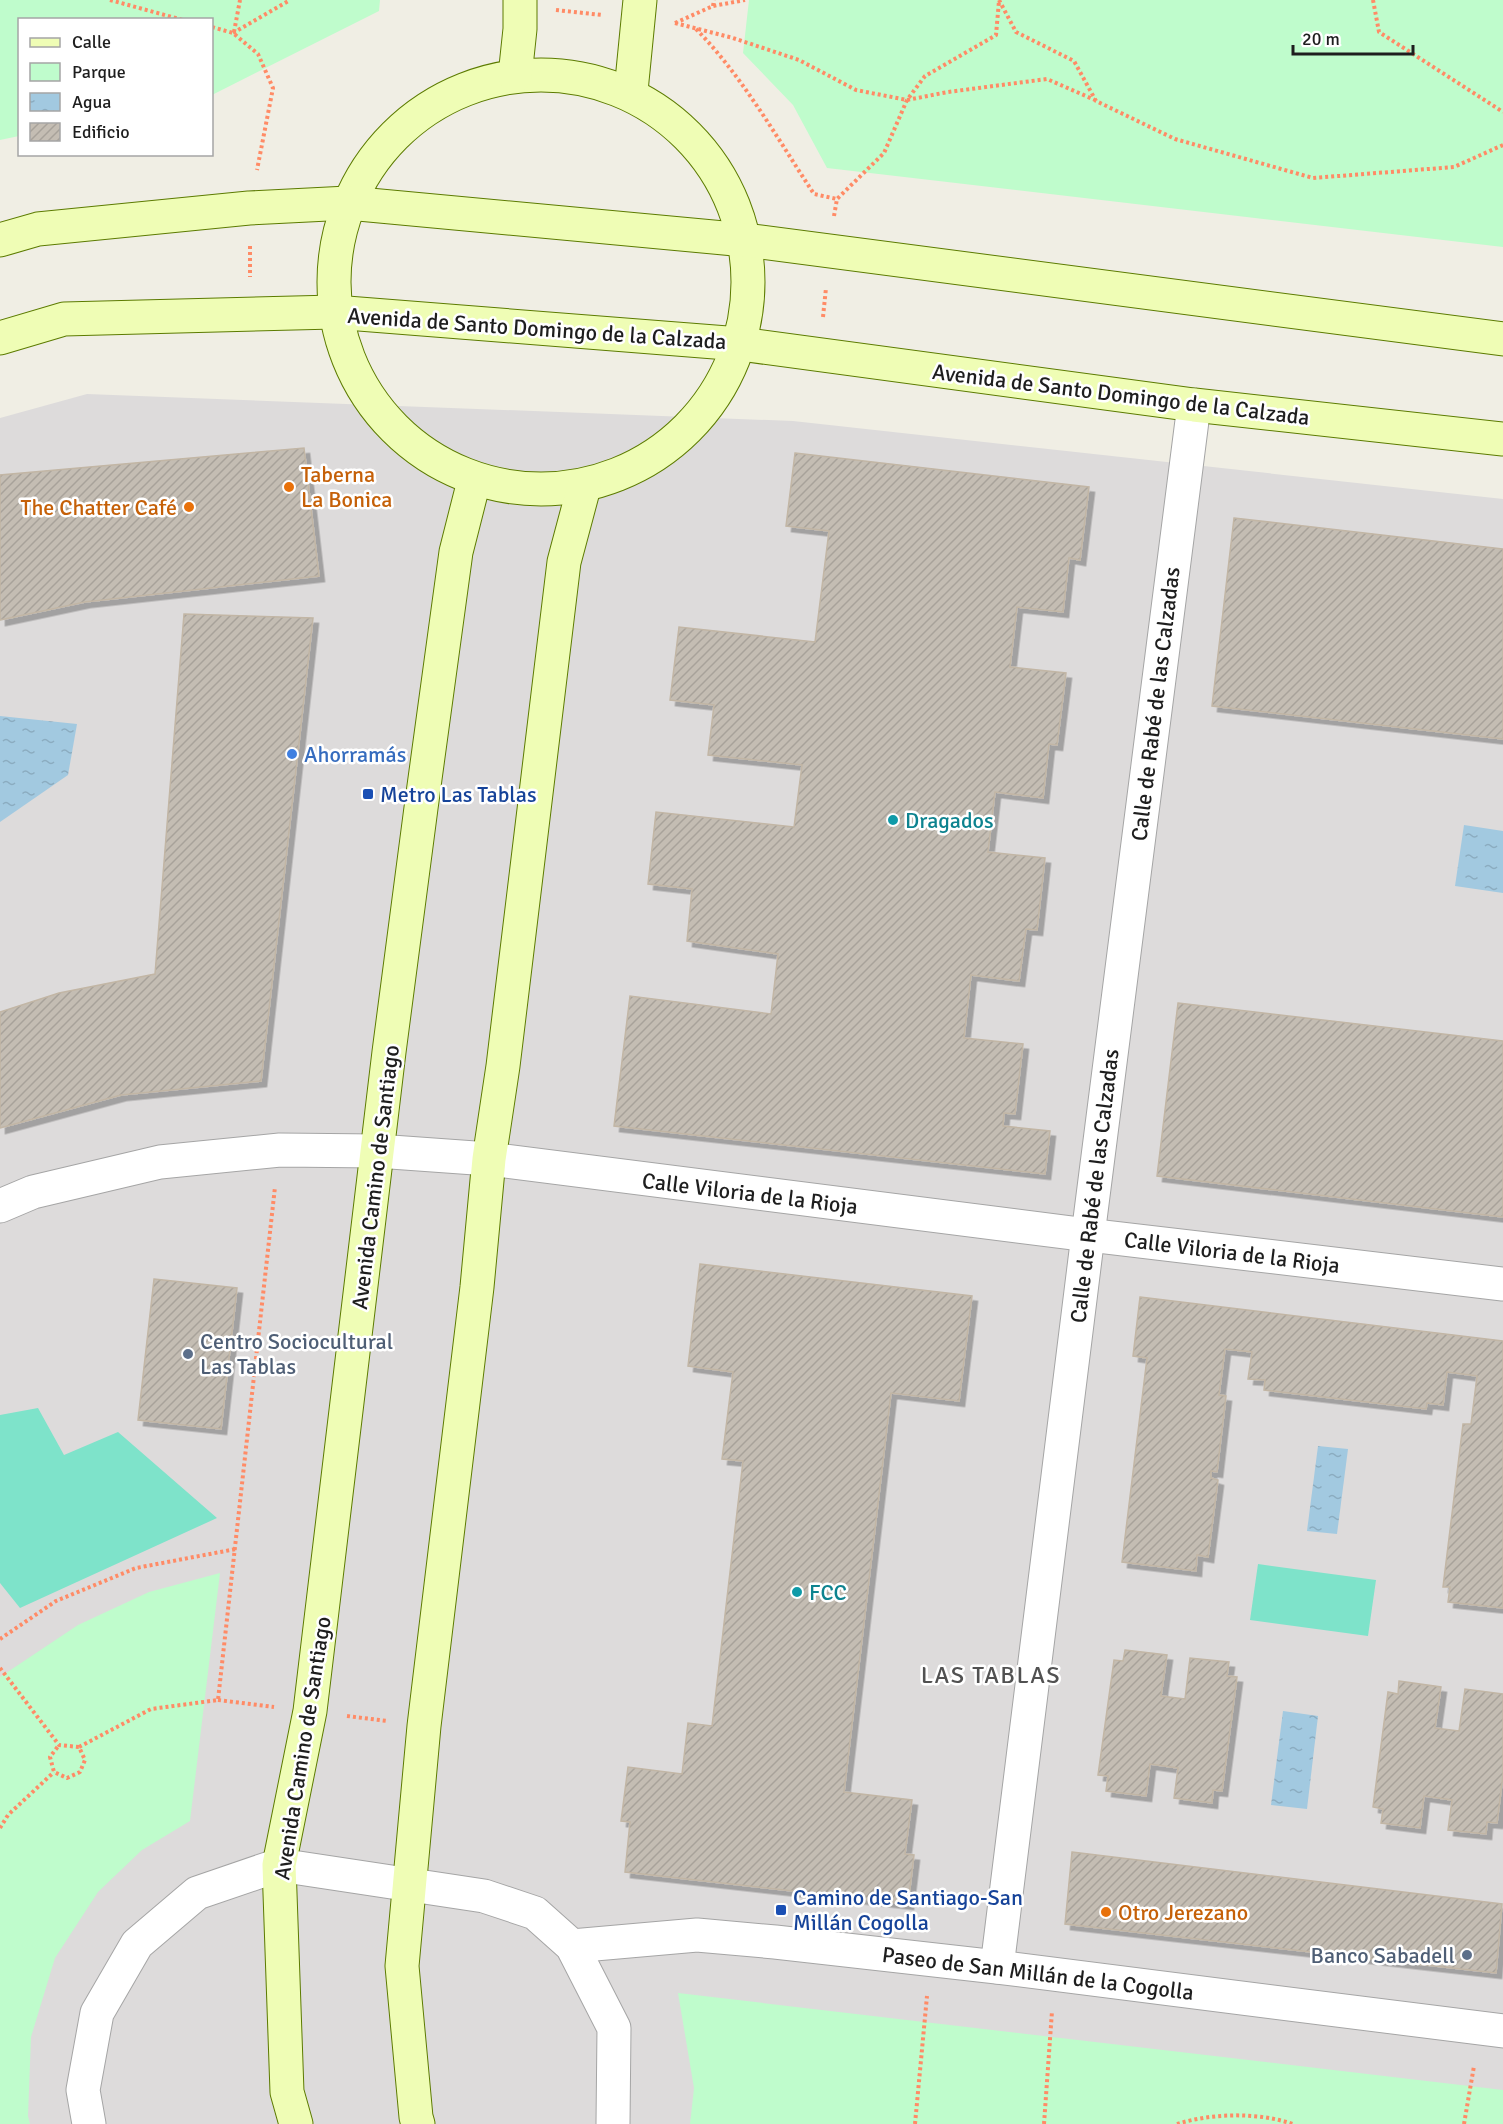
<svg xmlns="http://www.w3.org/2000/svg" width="1503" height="2124" font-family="Signika,sans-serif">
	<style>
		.residential { fill: #dddbdb }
		.park { fill: #bffccc }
		.pitch { fill: #7ee3ca }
		.water { fill: url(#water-ripples) }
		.building { fill: url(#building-hatch); stroke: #c2b6a5; stroke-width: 1.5; filter: url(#shadow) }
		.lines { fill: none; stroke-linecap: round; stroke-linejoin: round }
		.street-casing { stroke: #a5a5a5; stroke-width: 35 }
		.secondary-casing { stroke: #5c7b00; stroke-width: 35 }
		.path { stroke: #ff8b66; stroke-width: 4; stroke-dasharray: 3 3; stroke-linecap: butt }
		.street { stroke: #fff; stroke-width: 33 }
		.secondary { stroke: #effdb5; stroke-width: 33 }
		.food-dot { fill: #e8710a; stroke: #fff; stroke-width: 2 }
		.shop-dot { fill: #3f7fe0; stroke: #fff; stroke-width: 2 }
		.transit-dot { fill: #1a4fb4; stroke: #fff; stroke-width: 2 }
		.culture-dot { fill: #0f9aa8; stroke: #fff; stroke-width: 2 }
		.service-dot { fill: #5c6f8a; stroke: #fff; stroke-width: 2 }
		.labels { text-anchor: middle; stroke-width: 5; stroke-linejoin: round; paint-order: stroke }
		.street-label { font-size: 22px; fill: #1e1e1e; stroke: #fff }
		.food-label { font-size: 22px; fill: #c56008; stroke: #fff; text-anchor: start }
		.shop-label { font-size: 22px; fill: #366cbe; stroke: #fff; text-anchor: start }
		.transit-label { font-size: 22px; fill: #164399; stroke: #fff; text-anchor: start }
		.culture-label { font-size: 22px; fill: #0d838f; stroke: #fff; text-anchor: start }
		.service-label { font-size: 22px; fill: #4e5e75; stroke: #fff; text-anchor: start }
		.neighbourhood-label { font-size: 24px; letter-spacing: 1.5px; fill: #515151; stroke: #fff }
	</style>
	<defs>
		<pattern id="water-ripples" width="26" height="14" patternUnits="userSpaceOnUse" patternTransform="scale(1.5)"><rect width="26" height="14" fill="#a2c9e0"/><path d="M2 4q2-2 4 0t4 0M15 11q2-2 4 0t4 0" fill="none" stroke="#8bacc0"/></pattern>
		<pattern id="building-hatch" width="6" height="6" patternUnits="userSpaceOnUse" patternTransform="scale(1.5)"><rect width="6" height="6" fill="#c4bdb3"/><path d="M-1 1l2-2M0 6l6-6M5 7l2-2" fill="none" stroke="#a8a29a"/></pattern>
		<filter id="shadow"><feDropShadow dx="5.5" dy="5.5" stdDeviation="0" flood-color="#0004"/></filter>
	</defs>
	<rect width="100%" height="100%" fill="#f0eee4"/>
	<path class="residential" d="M87 394 793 421 1503 499V2124H0V418Z"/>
	<g class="park">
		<path d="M0 0H380L379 11 212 95V20H20L19 136 0 140Z"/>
		<path d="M749 0H1503V247L827 168 793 105 743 53Z"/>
		<path d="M220 1573 190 1821 142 1850 98 1892 55 1958 31 2037 28 2116 30 2124H0V1677L78 1625 149 1592Z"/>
		<path d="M678 1993 1503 2090V2124H690L694 2088Z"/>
	</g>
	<g class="pitch">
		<path d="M38 1408 64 1455 118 1432 217 1518 20 1608 0 1583V1415Z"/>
		<path d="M1258 1564 1376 1580 1368 1636 1250 1620Z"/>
	</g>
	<g class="water">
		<path d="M0 716 77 724 68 775 0 822Z"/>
		<path d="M1464 825 1503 831V893L1455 886Z"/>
		<path d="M1318 1446 1348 1449 1337 1534 1307 1531Z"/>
		<path d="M1283 1711 1318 1716 1307 1809 1271 1805Z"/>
	</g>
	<g class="building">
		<path d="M304 448 319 576 85 602 0 620V475Z"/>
		<path d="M795 453 1089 487 1080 560 1069 558 1063 612 1017 607 1010 667 1066 673 1057 745 1049 744 1043 798 995 792 988 852 1045 858 1037 930 1026 929 1019 981 971 975 964 1038 1023 1044 1015 1114 1004 1113 1003 1126 1050 1131 1045 1174 614 1126 630 996 771 1014 778 954 687 941 692 889 648 884 656 812 794 827 802 765 708 755 714 705 670 700 679 627 815 642 829 531 786 526Z"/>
		<path d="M1234 518 1503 549V739L1212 706Z"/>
		<path d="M184 614 313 618 261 1081 121 1095 0 1128V1012L59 993 155 974Z"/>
		<path d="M1178 1003 1503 1041V1217L1157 1176Z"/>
		<path d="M700 1264 972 1296 959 1401 891 1393 844 1792 912 1800 905 1854 914 1855 908 1904 625 1872 630 1822 621 1821 628 1767 682 1774 688 1723 712 1726 743 1461 722 1459 733 1372 688 1366Z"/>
		<path d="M154 1279 237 1288 221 1429 138 1420Z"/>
		<path d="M1140 1297 1503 1341V1608L1448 1602 1450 1587H1443L1463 1424H1471L1477 1376 1447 1372 1443 1405 1427 1403 1426 1409 1264 1390 1265 1380 1248 1379 1252 1352 1225 1349 1219 1395 1226 1396 1217 1472 1211 1471V1478L1218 1480 1208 1557 1197 1555 1196 1571 1122 1562 1147 1358 1133 1356Z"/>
		<path d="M1125 1650 1167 1655 1161 1696 1185 1699 1190 1658 1229 1662 1227 1676 1237 1677 1222 1791 1213 1790 1212 1803 1174 1798 1178 1768 1150 1764 1146 1796 1106 1791 1108 1776 1098 1775 1114 1660 1123 1661Z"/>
		<path d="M1399 1681 1441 1687 1435 1728 1459 1731 1465 1689 1503 1694V1775L1497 1823 1487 1822 1486 1834 1448 1830 1452 1800 1424 1796 1420 1828 1381 1823 1383 1809 1373 1807 1388 1692 1398 1694Z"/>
		<path d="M1072 1852 1502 1904 1496 1973 1065 1924Z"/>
	</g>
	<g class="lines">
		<defs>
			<g id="street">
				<path d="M0 1206 33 1192 160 1162 280 1150 377 1151 489 1159 1088 1235 1503 1284"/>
				<path d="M572 1946 697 1935 775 1942 997 1967 1503 2031"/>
				<path d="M997 1967 1088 1235 1194 405"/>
				<path d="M89 2124 83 2090 97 2013 137 1944 197 1893 279 1865 484 1896 535 1913 572 1946 614 2028 613 2124"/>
			</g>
			<g id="secondary">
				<circle cx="541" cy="282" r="207"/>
				<path d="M515 76 520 29V0"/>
				<path d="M631 91 640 0"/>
				<path d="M0 240 38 229 249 208 348 203 745 240 1503 339"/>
				<path d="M0 338 64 319 334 312 740 344 1194 405 1503 439"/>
				<path d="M296 2124 287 2092 279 1865 310 1711 389 1052 421 808 456 552 474 481"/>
				<path d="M418 2124 416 2117 402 1966 424 1726 477 1287 489 1159 503 1066 564 562 584 487"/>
			</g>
		</defs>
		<use href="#street" class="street-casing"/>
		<use href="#secondary" class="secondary-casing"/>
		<g class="path">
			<path d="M110 0 183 20"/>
			<path d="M999 0 1016 32 1074 61 1096 101 1175 139 1313 178 1454 167 1503 145"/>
			<path d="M1373 0 1379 32 1503 112"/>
			<path d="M713 6 714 0"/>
			<path d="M556 10 602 15"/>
			<path d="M675 23 733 38 799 60 856 90 907 100 948 92 1047 79 1095 100"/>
			<path d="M675 23 713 6 745 0"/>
			<path d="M212 27 233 33 258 54 273 88 257 170"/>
			<path d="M696 29C743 77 777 138 814 194L837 199"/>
			<path d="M234 32 240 0"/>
			<path d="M233 33 290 0"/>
			<path d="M834 216 837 199 884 153 907 100 925 76 996 35 999 1"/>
			<path d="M250 246V277"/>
			<path d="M823 317 826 288"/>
			<path d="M0 1639 56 1601 136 1568 236 1549"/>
			<path d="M0 1668 59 1745 79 1747 85 1760 80 1772 67 1778 54 1772 50 1757 59 1745"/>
			<path d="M218 1700 274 1707"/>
			<path d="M347 1716 387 1721"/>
			<path d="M79 1747 151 1709 218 1700 275 1187"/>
			<path d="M0 1828 8 1815 54 1772"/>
			<path d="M915 2124 927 1996"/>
			<path d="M1044 2124 1052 2011"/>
			<path d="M1177 2124C1212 2113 1258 2112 1293 2124"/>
			<path d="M1464 2124 1474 2066"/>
		</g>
		<use href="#street" class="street"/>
		<use href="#secondary" class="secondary"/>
	</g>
	<g class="food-dot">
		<circle cx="289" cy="487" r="6"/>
		<circle cx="189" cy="507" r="6"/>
		<circle cx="1106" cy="1912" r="6"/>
	</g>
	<circle class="shop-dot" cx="292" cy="754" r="6"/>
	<g class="transit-dot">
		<rect x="362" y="788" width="12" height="12" rx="3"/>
		<rect x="775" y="1904" width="12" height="12" rx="3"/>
	</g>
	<g class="culture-dot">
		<circle cx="893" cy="820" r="6"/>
		<circle cx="797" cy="1592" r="6"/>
	</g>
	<g class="service-dot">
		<circle cx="188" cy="1354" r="6"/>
		<circle cx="1467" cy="1955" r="6"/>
	</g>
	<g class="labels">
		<g class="street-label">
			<text transform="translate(537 328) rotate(4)" y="8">Avenida de Santo Domingo de la Calzada</text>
			<text transform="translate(1121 394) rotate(7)" y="8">Avenida de Santo Domingo de la Calzada</text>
			<text transform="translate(1155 704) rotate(-83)" y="8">Calle de Rabé de las Calzadas</text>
			<text transform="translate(375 1177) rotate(-83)" y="8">Avenida Camino de Santiago</text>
			<text transform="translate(1094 1186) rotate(-83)" y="8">Calle de Rabé de las Calzadas</text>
			<text transform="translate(750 1193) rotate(7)" y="8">Calle Viloria de la Rioja</text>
			<text transform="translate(1232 1252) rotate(7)" y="8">Calle Viloria de la Rioja</text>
			<text transform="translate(302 1748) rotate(-81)" y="8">Avenida Camino de Santiago</text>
			<text transform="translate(1038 1973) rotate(7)" y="8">Paseo de San Millán de la Cogolla</text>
		</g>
		<g class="food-label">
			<text x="301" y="482">Taberna<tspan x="301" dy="25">La Bonica</tspan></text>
			<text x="177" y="515" text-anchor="end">The Chatter Café</text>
			<text x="1118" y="1920">Otro Jerezano</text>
		</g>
		<g class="shop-label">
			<text x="304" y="762">Ahorramás</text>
		</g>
		<g class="transit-label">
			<text x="380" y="802">Metro Las Tablas</text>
			<text x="793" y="1905">Camino de Santiago-San<tspan x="793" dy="25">Millán Cogolla</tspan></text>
		</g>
		<g class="culture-label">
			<text x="905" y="828">Dragados</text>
			<text x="809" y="1600">FCC</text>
		</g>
		<g class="service-label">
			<text x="200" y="1349">Centro Sociocultural<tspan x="200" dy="25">Las Tablas</tspan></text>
			<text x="1455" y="1963" text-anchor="end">Banco Sabadell</text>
		</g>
		<g class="neighbourhood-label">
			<text x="991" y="1683">LAS TABLAS</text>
		</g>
	</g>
	<rect x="18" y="18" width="195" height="138" fill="#ffffff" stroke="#a5a5a5" stroke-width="1.5"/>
	<rect x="30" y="38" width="30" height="9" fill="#effdb5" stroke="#a5a5a5" stroke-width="1.5"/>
	<text x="72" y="48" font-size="18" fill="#1e1e1e">Calle</text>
	<rect x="30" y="63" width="30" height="18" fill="#bffccc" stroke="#a5a5a5" stroke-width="1.5"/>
	<text x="72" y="78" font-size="18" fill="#1e1e1e">Parque</text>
	<rect x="30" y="93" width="30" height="18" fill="url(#water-ripples)" stroke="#a5a5a5" stroke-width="1.5"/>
	<text x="72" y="108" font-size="18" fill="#1e1e1e">Agua</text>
	<rect x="30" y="123" width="30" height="18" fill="url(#building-hatch)" stroke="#a5a5a5" stroke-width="1.5"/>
	<text x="72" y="138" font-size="18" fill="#1e1e1e">Edificio</text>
	<path d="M1293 45v9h120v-9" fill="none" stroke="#1e1e1e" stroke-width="3"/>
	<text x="1302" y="45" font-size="18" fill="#1e1e1e" stroke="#ffffff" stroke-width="4.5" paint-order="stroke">20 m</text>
</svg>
